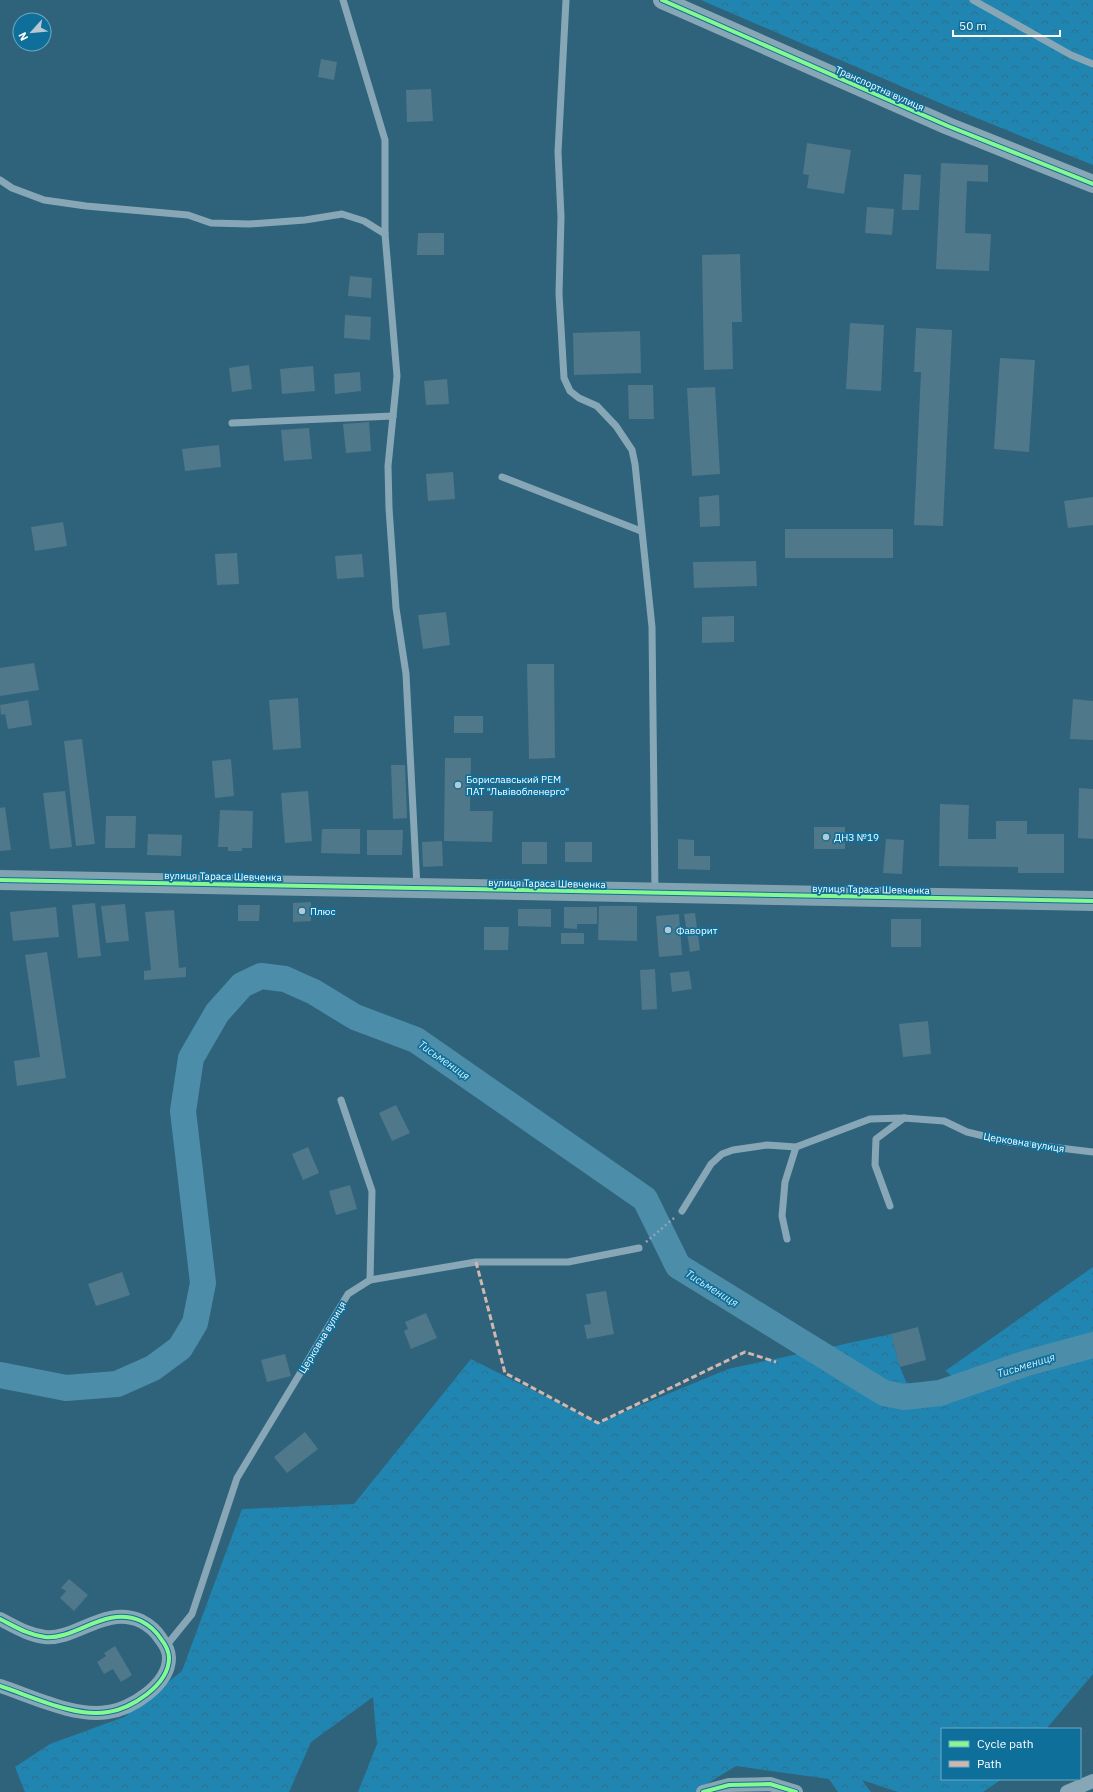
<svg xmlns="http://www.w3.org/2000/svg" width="1093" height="1792" font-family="'IBM Plex Sans',sans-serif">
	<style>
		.forest { fill: url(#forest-crowns) }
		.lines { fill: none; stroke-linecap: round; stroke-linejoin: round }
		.river { stroke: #4c8daa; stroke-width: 26 }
		.building { fill: #4f788b }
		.path { stroke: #87a7b6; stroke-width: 2.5; stroke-dasharray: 2 3; stroke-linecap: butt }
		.service { stroke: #87a7b6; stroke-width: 7 }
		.minor { stroke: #87a7b6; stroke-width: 14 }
		.tertiary { stroke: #87a7b6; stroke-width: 18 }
		.secondary { stroke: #81a3b1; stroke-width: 20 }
		.quiet { stroke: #d1b7ad; stroke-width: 3; stroke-dasharray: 6 3; stroke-linecap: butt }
		.cycleway-casing { stroke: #0f6f9b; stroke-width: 6 }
		.cycleway { stroke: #87f88f; stroke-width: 4 }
		.poi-dot { fill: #b6c8d1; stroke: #0f6f9b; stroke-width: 1.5 }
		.labels { text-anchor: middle; stroke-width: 3.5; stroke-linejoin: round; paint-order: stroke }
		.street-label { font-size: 10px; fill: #fff; stroke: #0f6f9b }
		.poi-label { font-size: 10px; fill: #fff; stroke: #0f6f9b; text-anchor: start }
		.water-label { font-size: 11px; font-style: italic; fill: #cbeefc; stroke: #0f6f9b }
	</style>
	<defs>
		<pattern id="forest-crowns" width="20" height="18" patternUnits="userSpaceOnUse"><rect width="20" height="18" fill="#2085b1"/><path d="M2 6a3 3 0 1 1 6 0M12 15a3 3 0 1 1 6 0" fill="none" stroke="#326e89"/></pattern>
	</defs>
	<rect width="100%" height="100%" fill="#2f637b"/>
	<g class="forest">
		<path d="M701 0H1093V165L947 106Z"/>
		<path d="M1093 1267V1674L1046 1729H942V1779H1002L983 1792H898L862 1780 871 1792H838L829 1779 736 1766 700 1788 699 1792H358L377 1744 373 1697 311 1742 289 1792H25L15 1767 50 1744 124 1717 182 1671 242 1509 354 1504 471 1359 598 1423 728 1369 891 1334 900 1367 906 1382 942 1403 961 1383 945 1371Z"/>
	</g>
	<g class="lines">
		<path class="river" d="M0 1375 66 1388 117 1384 153 1368 180 1348 195 1323 203 1283 183 1111 191 1058 217 1013 242 985 261 976 285 979 314 992 355 1017 416 1040 645 1199 678 1266 884 1393 904 1397 940 1393 1027 1363 1093 1345"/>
	</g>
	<g class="building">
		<path d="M321 59 337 62 334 80 318 77Z"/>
		<path d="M431 89 433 121 407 122 406 90Z"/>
		<path d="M807 143 851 150 844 194 807 188 809 175 803 174Z"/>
		<path d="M941 163 988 165V182L967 181 965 233 991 234 989 271 936 269Z"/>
		<path d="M904 174 921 175 919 210H902Z"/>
		<path d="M867 207 894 209 892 235 865 233Z"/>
		<path d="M418 233H444V255H417Z"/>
		<path d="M740 254 742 322H732L733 369 704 370 702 255Z"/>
		<path d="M350 276 372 278 371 298 348 296Z"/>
		<path d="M345 315 371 317 370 340 344 338Z"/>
		<path d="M850 323 884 325 881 391 846 389Z"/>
		<path d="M916 328 952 330 943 526 914 525 921 372H914Z"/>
		<path d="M640 331 641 373 574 375 573 333Z"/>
		<path d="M1000 358 1035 360 1029 452 994 449Z"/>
		<path d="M249 365 252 389 232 392 229 368Z"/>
		<path d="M313 366 315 391 282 394 280 369Z"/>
		<path d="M360 372 361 391 335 394 334 374Z"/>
		<path d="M447 379 449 404 426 405 424 381Z"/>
		<path d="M628 385H653L654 419H629Z"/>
		<path d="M715 387 720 474 692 476 687 388Z"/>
		<path d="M369 422 371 451 346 453 343 424Z"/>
		<path d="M309 428 312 459 284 461 281 430Z"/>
		<path d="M219 445 221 467 185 471 182 449Z"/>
		<path d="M453 472 455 499 428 501 426 474Z"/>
		<path d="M719 495 720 526 700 527 699 497Z"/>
		<path d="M1093 497V525L1068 528 1064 501Z"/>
		<path d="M63 522 67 546 35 551 31 527Z"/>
		<rect x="785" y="529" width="108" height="29"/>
		<path d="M237 553 239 584 217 585 215 554Z"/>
		<path d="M362 554 364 577 337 579 335 556Z"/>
		<path d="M756 561 757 586 694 588 693 562Z"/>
		<path d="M446 612 450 645 423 649 418 615Z"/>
		<path d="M734 616V642L702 643V617Z"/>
		<path d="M34 663 39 690 0 696V668Z"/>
		<path d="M527 664H554L555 758 529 759Z"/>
		<path d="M298 698 301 748 273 750 269 700Z"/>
		<path d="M1073 699 1093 701V740L1070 739Z"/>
		<path d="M28 700 32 725 8 729 5 714 1 715 0 705Z"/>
		<rect x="454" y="716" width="29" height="17"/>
		<path d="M82 739 95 844 76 846 64 741Z"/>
		<path d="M445 758H471L470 811H493L492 842 444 841Z"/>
		<path d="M231 759 234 796 215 798 212 761Z"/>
		<path d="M391 765H405L407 818 393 819Z"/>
		<path d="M1079 788 1093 789V839L1078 838Z"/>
		<path d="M65 791 72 847 50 849 43 793Z"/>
		<path d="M308 791 312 841 285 843 281 793Z"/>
		<path d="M940 804 969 805 968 839H996V821H1027V834H1064V873H1018V867L939 866Z"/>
		<path d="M5 807 11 850 0 851V808Z"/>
		<path d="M220 810 253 811 252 848H242V851H228V847H218Z"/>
		<path d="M106 816H136L135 848H105Z"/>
		<rect x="814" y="827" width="31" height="22"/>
		<path d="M322 829H360V854L321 853Z"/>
		<path d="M367 830H403L402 855H367Z"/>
		<path d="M148 834 182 835 181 856 147 855Z"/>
		<path d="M678 839 694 840V856H710V870L678 869Z"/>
		<path d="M886 839 904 840 902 874 883 873Z"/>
		<path d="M442 841 443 866 423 867 422 842Z"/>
		<rect x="522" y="842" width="25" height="22"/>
		<rect x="565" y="842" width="27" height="20"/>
		<path d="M311 902V921L293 922V903Z"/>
		<path d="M95 903 101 956 78 958 72 905Z"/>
		<path d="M125 904 129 941 106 943 101 906Z"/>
		<path d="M238 905H260L259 921H238Z"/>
		<path d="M599 906H637V941L598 940Z"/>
		<path d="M56 907 59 937 13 941 10 912Z"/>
		<path d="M564 907H597V924H577V929L564 928Z"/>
		<path d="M518 909H551V927L518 926Z"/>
		<path d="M174 910 179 968 186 967V977L144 980V971L151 970 145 912Z"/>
		<path d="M695 913 700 950 690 952 684 914Z"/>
		<path d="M679 914 682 955 659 957 656 916Z"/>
		<rect x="891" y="919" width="30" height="28"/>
		<path d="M484 927H509L508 950H484Z"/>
		<rect x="561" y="933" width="23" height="11"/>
		<path d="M47 952 66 1078 17 1086 14 1061 40 1057 25 955Z"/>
		<path d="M655 969 657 1009 642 1010 640 970Z"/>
		<path d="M689 971 692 989 672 992 670 973Z"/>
		<path d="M928 1021 931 1054 903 1057 899 1024Z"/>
		<path d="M396 1105 410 1133 392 1141 379 1113Z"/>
		<path d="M308 1147 319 1173 303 1180 292 1154Z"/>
		<path d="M350 1185 357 1209 336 1215 329 1191Z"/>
		<path d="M122 1272 130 1295 96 1306 88 1284Z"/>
		<path d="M606 1291 614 1334 587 1339 584 1325 591 1324 586 1294Z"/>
		<path d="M426 1313 437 1338 411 1349 404 1331 408 1329 405 1322Z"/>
		<path d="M918 1327 926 1360 900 1367 891 1334Z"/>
		<path d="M285 1354 291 1376 267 1382 261 1360Z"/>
		<path d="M305 1432 318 1449 287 1473 274 1457Z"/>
		<path d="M69 1579 88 1595 74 1611 60 1598 66 1591 61 1588Z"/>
		<path d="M115 1646 132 1675 121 1682 113 1669 104 1674 97 1662 106 1656 104 1653Z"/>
	</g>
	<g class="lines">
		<path class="path" d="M646 1242 674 1218"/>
		<g class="service">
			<path d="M343 0 385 140V234L397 376 388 466 389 508 396 608 406 674 417 887"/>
			<path d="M566 0 558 152 561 217 559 294 564 378 570 391 579 398 597 406 616 426 632 450 635 464 652 627 655 891"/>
			<path d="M973 0 1071 55 1093 64"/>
			<path d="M0 180 12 188 44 200 86 206 188 215 211 223 250 224 305 220 342 214 364 221 385 234"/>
			<path d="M232 423 393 416"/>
			<path d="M502 477 641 531"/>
			<path d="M341 1100 372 1191 370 1280"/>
			<path d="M890 1206 875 1165 876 1139 904 1118"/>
			<path d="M682 1211 711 1164 722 1154 733 1150 767 1145 796 1147 870 1119 904 1118 944 1121 967 1132 1009 1142 1093 1152"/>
			<path d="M787 1239 782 1216 785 1182 796 1147"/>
			<path d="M166 1646 192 1614 237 1478 348 1294 370 1280 476 1262H568L639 1248"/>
		</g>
		<g class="minor">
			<path d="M0 1619C14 1626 28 1635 45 1637 76 1640 105 1605 141 1621 149 1625 156 1631 161 1639 165 1644 169 1651 169 1658 169 1685 131 1709 108 1712 75 1718 31 1696 0 1686"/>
			<path d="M703 1792 729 1785 770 1784 796 1792"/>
			<path d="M1067 1792 1093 1781"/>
		</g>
		<path class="tertiary" d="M662 0 948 126 1093 184"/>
		<path class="secondary" d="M0 880 1093 901"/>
		<path class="quiet" d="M476 1262 505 1373 598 1423 745 1352 776 1362"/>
		<defs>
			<g id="cycleway">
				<path d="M662 0 948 126 1093 184"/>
				<path d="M0 880 1093 901"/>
				<path d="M0 1619C14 1626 28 1635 45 1637 76 1640 105 1605 141 1621 149 1625 156 1631 161 1639 165 1644 169 1651 169 1658 169 1685 131 1709 108 1712 75 1718 31 1696 0 1686"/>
				<path d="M703 1792 729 1785 770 1784 796 1792"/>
			</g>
		</defs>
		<use href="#cycleway" class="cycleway-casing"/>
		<use href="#cycleway" class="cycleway"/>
	</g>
	<g class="poi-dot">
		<circle cx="458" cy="785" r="4"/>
		<circle cx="826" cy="837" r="4"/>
		<circle cx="302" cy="911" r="4"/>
		<circle cx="668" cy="930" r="4"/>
	</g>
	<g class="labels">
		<g class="street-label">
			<text transform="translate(880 88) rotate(24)" y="4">Транспортна вулиця</text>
			<text transform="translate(223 876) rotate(1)" y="4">вулиця Тараса Шевченка</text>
			<text transform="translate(547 883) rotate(1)" y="4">вулиця Тараса Шевченка</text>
			<text transform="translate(871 889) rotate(1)" y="4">вулиця Тараса Шевченка</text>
			<text transform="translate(1024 1142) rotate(9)" y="4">Церковна вулиця</text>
			<text transform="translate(322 1337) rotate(-59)" y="4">Церковна вулиця</text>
		</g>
		<g class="poi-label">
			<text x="466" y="783">Бориславський РЕМ<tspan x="466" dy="12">ПАТ "Львівобленерго"</tspan></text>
			<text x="834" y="841">ДНЗ №19</text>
			<text x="310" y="915">Плюс</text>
			<text x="676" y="934">Фаворит</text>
		</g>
		<g class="water-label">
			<text transform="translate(444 1060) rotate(35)" y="4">Тисьмениця</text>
			<text transform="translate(712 1288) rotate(32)" y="4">Тисьмениця</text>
			<text transform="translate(1026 1365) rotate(-17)" y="4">Тисьмениця</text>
		</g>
	</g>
	<rect x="941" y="1728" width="140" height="52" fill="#0f6f9b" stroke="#6fa9c3"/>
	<rect x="949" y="1741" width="20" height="6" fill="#87f88f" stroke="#6fa9c3"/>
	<text x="977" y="1748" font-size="12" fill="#ffffff">Cycle path</text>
	<rect x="949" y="1761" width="20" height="6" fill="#d1b7ad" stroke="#6fa9c3"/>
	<text x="977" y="1768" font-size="12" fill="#ffffff">Path</text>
	<g transform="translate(32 32) rotate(243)"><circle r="19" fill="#0f6f9b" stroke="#6fa9c3"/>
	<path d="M0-3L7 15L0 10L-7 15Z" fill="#b6c8d1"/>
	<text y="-6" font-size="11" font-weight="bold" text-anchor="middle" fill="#ffffff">N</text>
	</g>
	<path d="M953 30v6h107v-6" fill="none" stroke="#ffffff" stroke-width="2"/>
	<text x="959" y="30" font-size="12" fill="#ffffff" stroke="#0f6f9b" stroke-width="3" paint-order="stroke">50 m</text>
</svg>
